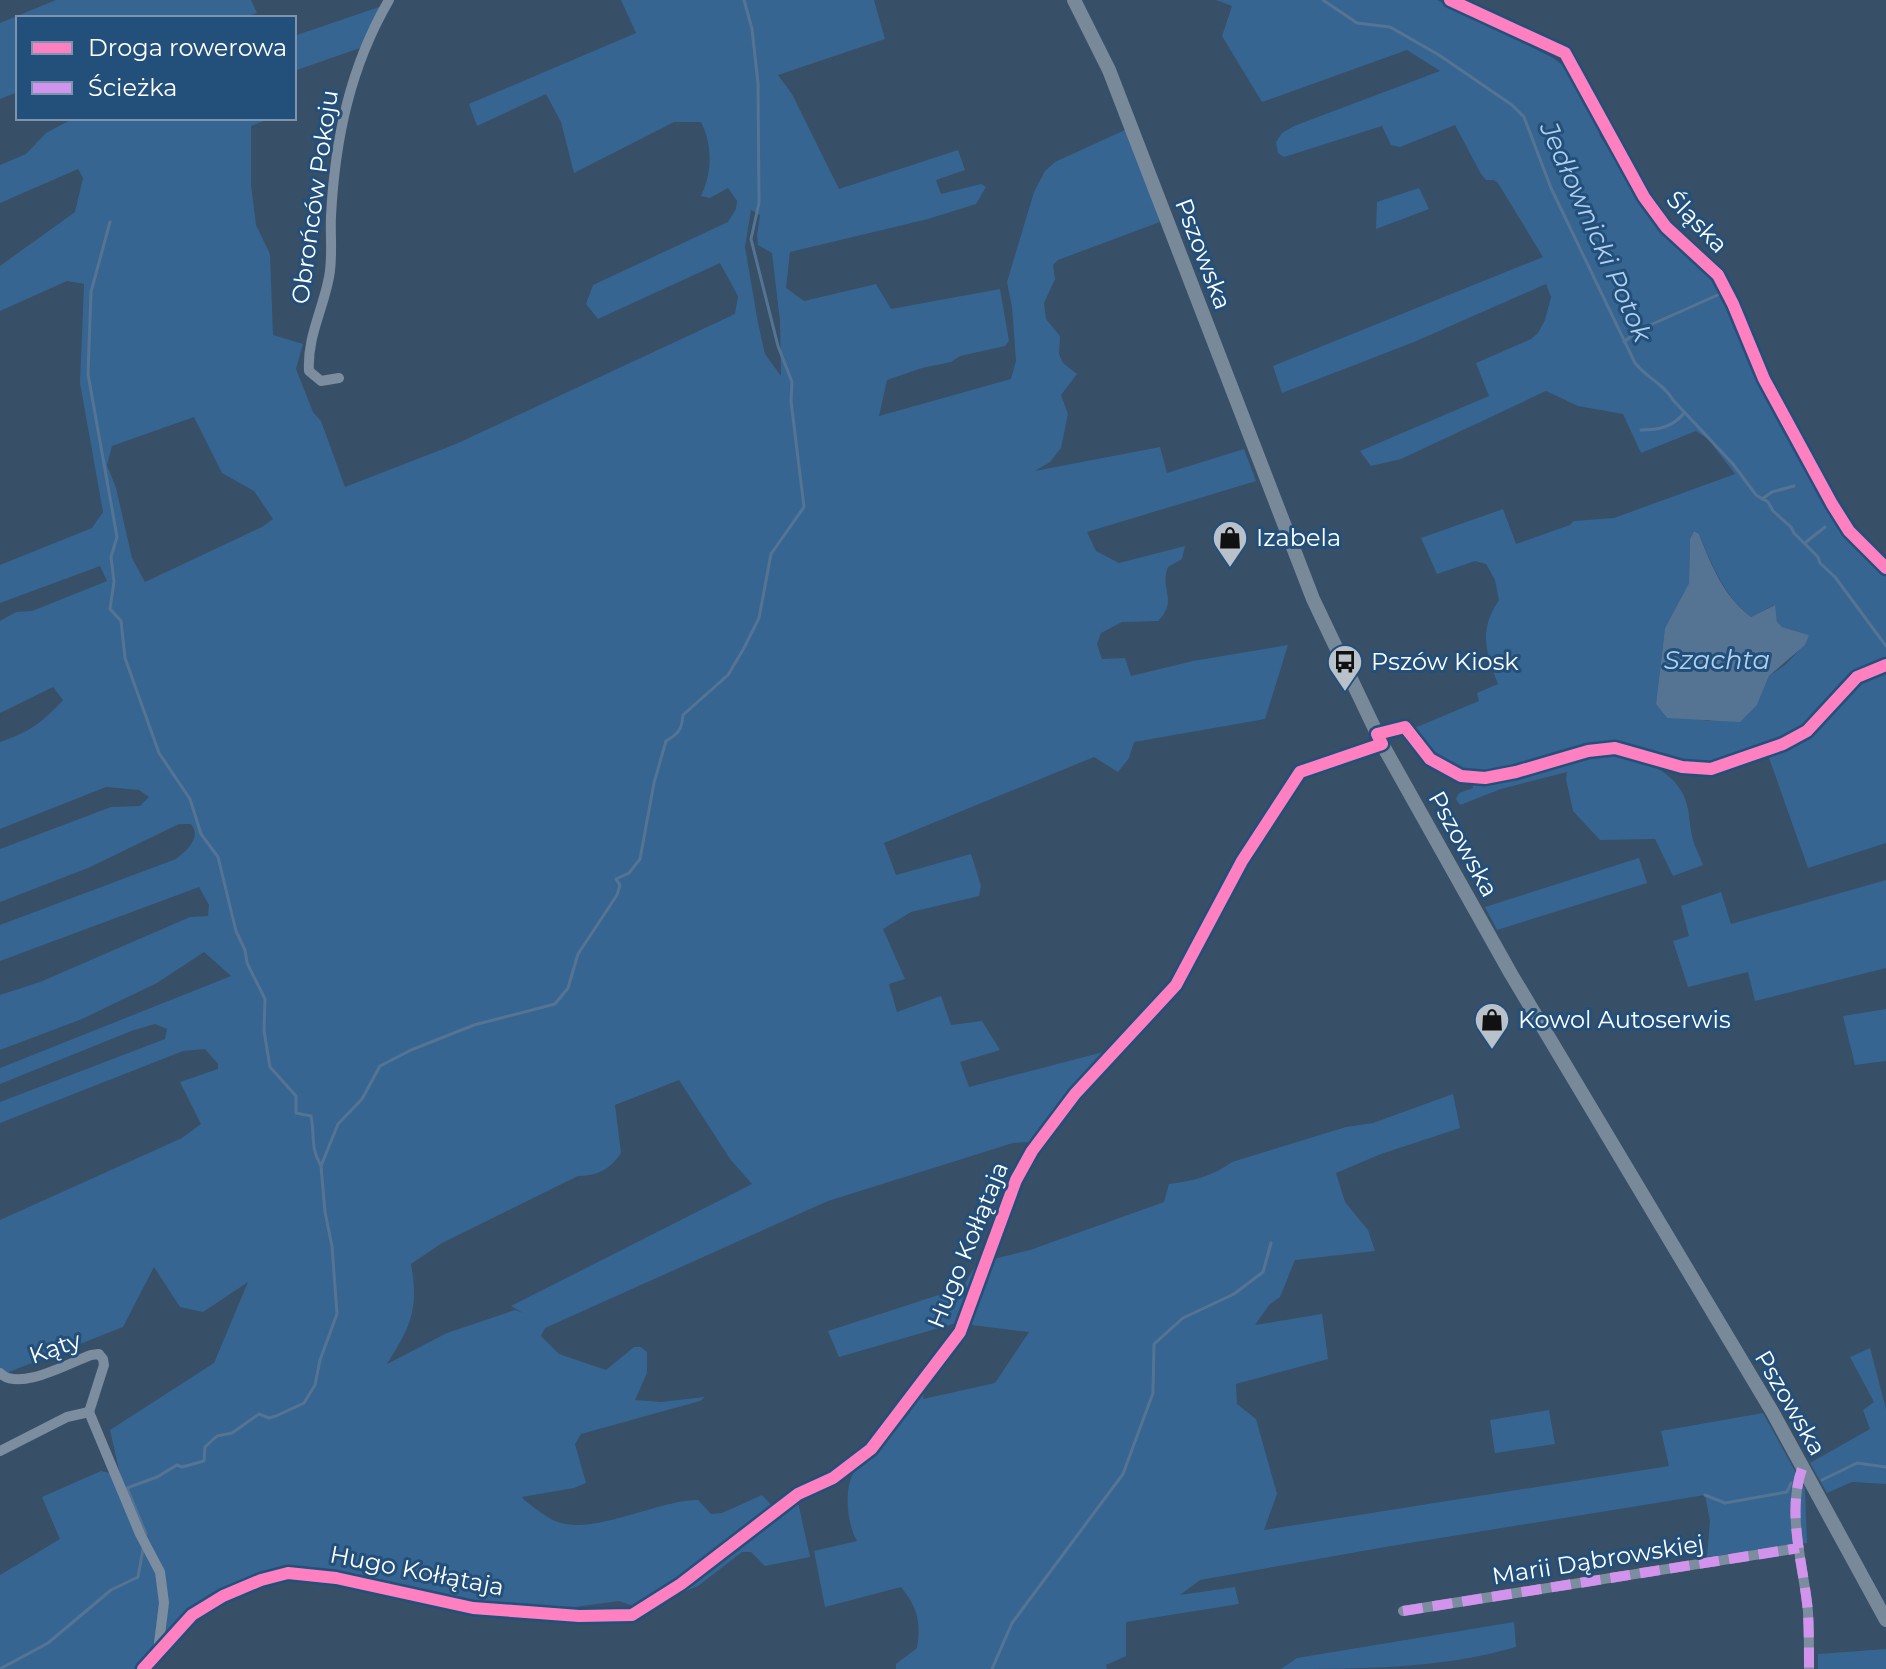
<svg xmlns="http://www.w3.org/2000/svg" width="1886" height="1669" font-family="Montserrat,sans-serif">
	<style>
		.green { fill: #376591; fill-rule: evenodd }
		.water { fill: #557494 }
		.lines { fill: none; stroke-linecap: round; stroke-linejoin: round }
		.stream { stroke: #557494; stroke-width: 3 }
		.street { stroke: #7b8d9e; stroke-width: 10 }
		.secondary { stroke: #78899a; stroke-width: 14 }
		.quiet { stroke: #d193ec; stroke-width: 10; stroke-dasharray: 20 10; stroke-linecap: butt }
		.cycleway-casing { stroke: #234f7b; stroke-width: 17 }
		.cycleway { stroke: #ff80c0; stroke-width: 12 }
		.labels { text-anchor: middle; stroke-width: 6; stroke-linejoin: round; paint-order: stroke }
		.street-label { font-size: 24px; fill: #fff; stroke: #234f7b }
		.poi-label { font-size: 24px; fill: #fff; stroke: #234f7b; text-anchor: start }
		.water-label { font-size: 26px; font-style: italic; fill: #b1d0ed; stroke: #234f7b }
	</style>
	<rect width="100%" height="100%" fill="#374f67"/>
	<g class="green">
		<path d="M56 0H251L257 13 242 18H18V92L0 99V23Z"/>
		<path d="M621 0H874L885 39 778 75 792 94 839 189 958 150 965 170 936 180 941 194 981 184 986 187 976 204 928 219 790 252 786 288 804 301 876 284 891 309 1000 289 1009 341 1005 346 960 356 951 362 922 368 887 380 879 416 1011 379 1016 361 1012 307 1007 282 1034 192 1045 171 1055 162 1127 129 1160 222 1058 260 1053 265 1055 279 1044 303 1046 319 1060 336 1059 354 1063 363 1077 374 1061 395 1068 414 1061 448 1050 462 1035 471 1160 447 1167 473 1244 449 1256 481 1087 532 1096 551 1119 563 1185 546 1182 559 1168 567C1159 591 1179 600 1158 621L1122 622 1101 633 1097 644 1102 659 1125 658 1131 676 1193 661 1288 645 1265 719 1134 742 1129 758 1118 772 1094 757 884 843 896 875 971 854 981 886 979 896 911 912 883 929 905 979 889 984 897 1012 941 996 951 1025 982 1021 1000 1050 960 1062 969 1087 1111 1050 1074 1088 1030 1142 1013 1143 828 1201 545 1328 541 1336 559 1354 606 1370 634 1347H641L647 1352V1373L635 1400 661 1402 705 1397 700 1401 581 1434 575 1444 586 1483 574 1488 522 1497 524 1500C534 1507 544 1516 555 1521 591 1537 657 1500 698 1500L711 1514 722 1513 762 1495 775 1509 659 1594 633 1606 619 1601 575 1607 475 1603 288 1566 237 1585 183 1613 137 1669H0V1575L60 1539 42 1497 101 1471 110 1473 122 1483 110 1430 214 1363 248 1282 203 1312 180 1307 154 1267 123 1327 4 1374 0 1368V1220L182 1138 201 1124 180 1082 218 1069V1064L205 1049 183 1051 0 1123V1102L165 1039 167 1029 155 1024 134 1030 0 1084V1068L231 976 204 952 157 983 82 1019 0 1050V995L40 982 190 917 208 916 209 905 199 887 0 961V925L176 859C187 850 202 838 191 824H179L88 868 0 902V849L111 807 140 806 149 797 139 790 106 787 0 829V742C29 732 42 723 63 700L53 687 0 713V621L16 612 32 611 107 581 100 566 0 603V565L92 528 103 512 80 383 84 284 67 281 0 311V266L75 212 83 178 78 169 0 203V165L26 154 46 133 74 118H271L251 126V185L256 225 270 254 273 335 303 344 296 369 313 412 321 421 345 487 456 444 735 314 738 296 720 263 598 319 586 304 593 285 728 222 736 209 737 201 728 188 710 198 701 196C712 173 713 146 701 122H674L574 173 561 122 546 94 477 126 469 104 636 33ZM751 210 760 215 757 235 758 245 772 253 780 321 781 376 765 354 758 323 745 247ZM194 417 222 473 254 491 273 519 262 527 145 582 132 558 116 488 107 465 112 446ZM679 1080 730 1159 752 1184 511 1306 523 1313 515 1310 447 1333 387 1364C411 1326 419 1309 411 1264L442 1243 578 1176C597 1176 611 1169 621 1153L615 1105Z"/>
		<path d="M1216 0H1437L1553 58 1566 68 1594 115 1600 136 1666 237 1709 275 1720 289 1842 528 1886 571V660L1851 673 1839 684 1807 731 1716 762 1696 765 1681 763 1619 743 1582 749 1555 758 1564 766C1575 765 1580 757 1592 755 1623 751 1668 764 1683 794 1690 808 1689 822 1692 836 1694 846 1700 856 1703 865L1673 876 1655 839 1600 840 1573 811 1566 779 1567 772 1501 789 1460 805 1456 799 1459 793 1473 788 1471 773 1432 757 1412 729 1479 701 1477 693 1498 684C1486 652 1478 631 1499 600L1495 580 1486 564 1475 561 1437 574 1421 538 1503 509 1516 544 1570 525 1574 521 1614 518 1735 474 1708 439 1696 431 1641 453 1623 414 1578 406 1546 391 1401 459 1371 466 1360 451 1489 396 1476 363 1531 339 1538 333 1545 320 1551 297 1546 284 1414 342 1282 393 1273 366 1543 257 1498 183 1494 180H1486L1481 174 1455 125 1400 147 1391 145 1382 126 1284 157 1278 153 1276 142 1282 133 1294 126 1440 71 1407 50 1262 102 1222 36 1232 6ZM1694 531 1699 534C1713 567 1723 594 1751 617L1774 605 1777 623 1782 627 1809 635 1804 645 1785 665 1769 676 1757 705 1709 721 1686 717 1667 718 1656 704 1665 628 1689 583 1690 539Z"/>
		<path d="M382 6 360 48 294 71V36Z"/>
		<path d="M1419 188 1429 209 1376 229 1377 202Z"/>
		<path d="M1886 668V843L1808 868 1768 755C1788 747 1807 738 1823 722 1849 695 1849 685 1886 668Z"/>
		<path d="M1639 858 1647 883 1497 930 1485 907Z"/>
		<path d="M1886 880V968L1755 1001 1748 972 1688 987 1673 941 1689 936 1681 906 1721 892 1731 924Z"/>
		<path d="M1886 1009V1061L1855 1065 1843 1016Z"/>
		<path d="M1453 1094 1460 1128 1381 1154 1336 1173 1345 1202 1368 1230 1375 1251 1295 1260 1280 1297 1269 1305 1255 1325 1322 1314 1328 1359 1236 1384 1237 1404 1256 1419 1277 1494 1264 1530 1669 1466 1661 1431 1763 1413 1805 1489 1807 1543 1707 1557 1710 1521 1705 1495 1385 1547 1200 1580 1180 1595 1235 1587 1239 1604 1126 1622V1656L1106 1665 1107 1669H896V1664L917 1648C921 1622 918 1608 901 1587L825 1607 814 1551 857 1541C847 1524 843 1488 855 1470 860 1461 872 1456 878 1449 895 1432 909 1409 924 1390L923 1399 995 1383 1029 1332 956 1323 839 1357 828 1331 963 1287 977 1263 1030 1250 1164 1202 1169 1184C1193 1181 1213 1176 1232 1162L1346 1127 1373 1123Z"/>
		<path d="M1870 1348 1886 1409V1484L1852 1482 1827 1493 1810 1463 1870 1429 1863 1410 1874 1402 1850 1357Z"/>
		<path d="M1549 1410 1555 1444 1495 1453 1490 1420Z"/>
		<path d="M798 1502 810 1557 765 1566 751 1552H742L698 1586 686 1591 685 1585 791 1503Z"/>
		<path d="M1514 1622 1516 1647C1441 1669 1359 1669 1281 1669L1297 1658Z"/>
		<path d="M1886 1649V1669H1818V1654Z"/>
	</g>
	<path class="water" d="M1694 531 1699 534C1712 567 1723 595 1751 617L1775 605 1777 622 1782 627 1809 635 1805 645 1769 676 1757 705 1740 722 1667 718 1656 704 1665 628 1689 583 1690 539Z"/>
	<g class="lines">
		<g class="stream">
			<path d="M1323 0 1357 23 1390 27 1439 55 1512 105 1524 117 1551 188 1635 363C1648 379 1664 384 1673 400L1733 464 1756 495 1768 502 1773 511 1791 527 1794 533 1818 557 1820 563 1835 577 1886 646"/>
			<path d="M110 222 91 292 88 374 117 537 111 557 114 582 110 609 121 621 125 658 159 753 190 799 201 834 218 857 236 931 245 950 247 963 265 999 264 1031 270 1067 296 1096V1113L311 1116C315 1137 310 1147 321 1166"/>
			<path d="M1624 342 1639 330 1720 294"/>
			<path d="M1641 430C1658 430 1673 427 1684 413"/>
			<path d="M1762 499 1772 492 1794 486"/>
			<path d="M1806 542 1825 527"/>
			<path d="M1822 1480 1857 1463 1886 1467"/>
			<path d="M1705 1495 1725 1503 1787 1492 1791 1483"/>
			<path d="M146 1534 127 1488 157 1477 177 1465 182 1467 204 1461 205 1447 217 1436 232 1433 259 1414 269 1418 276 1416 304 1403 315 1385 320 1360 337 1314 332 1246 325 1212 321 1166 338 1124 362 1099 380 1066 411 1050 474 1025 555 1004 568 988 578 954 617 895 620 885 616 879 629 873 640 859 654 783 666 741C678 734 682 730 683 715L728 675 744 648 759 618 771 554 804 507 791 401 792 382 778 346 751 239 759 203 758 83 752 29 744 0"/>
			<path d="M0 1669 48 1643 111 1590 138 1577 143 1549"/>
			<path d="M992 1669 1012 1623 1123 1474 1153 1393 1154 1344 1183 1318 1234 1294 1263 1272 1271 1243"/>
		</g>
		<g class="street">
			<path d="M1450 0 1565 53 1644 197 1666 227 1718 275 1733 304 1764 379 1832 504 1849 531 1886 568"/>
			<path d="M339 378 321 381 309 371C307 337 323 310 329 277 333 257 330 236 331 216 335 139 350 67 389 0"/>
			<path d="M0 1373C19 1392 69 1363 91 1355L99 1354 103 1359 104 1365 89 1412"/>
			<path d="M0 1451 67 1417 89 1412 140 1534 160 1572 164 1603 158 1651"/>
			<path d="M1802 1469C1786 1514 1804 1566 1808 1612 1809 1631 1809 1650 1809 1669"/>
			<path d="M1403 1611 1799 1548"/>
			<path d="M143 1669 192 1615 223 1596 261 1580 288 1573 336 1578 473 1608 579 1616 632 1615 681 1584 798 1494 833 1478 871 1449 960 1332 1016 1180 1032 1151 1075 1094 1176 985 1242 861 1300 772 1382 744"/>
		</g>
		<path class="secondary" d="M1074 0 1109 70 1313 599 1382 744 1511 974 1773 1413 1886 1620"/>
		<g class="quiet">
			<path d="M1802 1469C1786 1514 1804 1566 1808 1612 1809 1631 1809 1650 1809 1669"/>
			<path d="M1403 1611 1799 1548"/>
		</g>
		<defs>
			<g id="cycleway">
				<path d="M1450 0 1565 53 1644 197 1666 227 1718 275 1733 304 1764 379 1832 504 1849 531 1886 568"/>
				<path d="M143 1669 192 1615 223 1596 261 1580 288 1573 336 1578 473 1608 579 1616 632 1615 681 1584 798 1494 833 1478 871 1449 960 1332 1016 1180 1032 1151 1075 1094 1176 985 1242 861 1300 772 1382 744 1377 734 1405 727 1430 759 1461 776 1485 778 1516 772 1588 751 1615 748 1682 767 1711 769 1783 744 1807 731 1857 677 1886 665"/>
			</g>
		</defs>
		<use href="#cycleway" class="cycleway-casing"/>
		<use href="#cycleway" class="cycleway"/>
	</g>
	<defs>
		<symbol id="shop-pin" viewBox="-11 -11 22 30"><path d="M0 17L-7.5 6A9.5 9.5 0 1 1 7.5 6Z" fill="#b9c1ca" stroke="#234f7b"/><path d="M-5-2.5h2.3a2.7 3.5 0 0 1 5.4 0H5L5.5 6h-11ZM-1.5-2.5h3a1.5 2.3 0 0 0-3 0Z" fill="#111"/></symbol>
		<symbol id="bus-pin" viewBox="-11 -11 22 30"><path d="M0 17L-7.5 6A9.5 9.5 0 1 1 7.5 6Z" fill="#b9c1ca" stroke="#234f7b"/><path d="M-5-6H5V4H4V6H2V4H-2V6H-4V4H-5ZM-3.5-4V0h7V-4ZM-3.5 1.2v1.5H-2V1.2ZM2 1.2v1.5H3.5V1.2Z" fill="#111"/></symbol>
	</defs>
	<g fill-rule="evenodd">
		<use href="#shop-pin" x="1210" y="518" width="40" height="54"/>
		<use href="#bus-pin" x="1325" y="642" width="40" height="54"/>
		<use href="#shop-pin" x="1472" y="1000" width="40" height="54"/>
	</g>
	<g class="labels">
		<g class="street-label">
			<text transform="translate(315 197) rotate(-82)" y="8">Obrońców Pokoju</text>
			<text transform="translate(1697 222) rotate(46)" y="8">Śląska</text>
			<text transform="translate(1203 254) rotate(69)" y="8">Pszowska</text>
			<text transform="translate(1463 844) rotate(61)" y="8">Pszowska</text>
			<text transform="translate(968 1245) rotate(-68)" y="8">Hugo Kołłątaja</text>
			<text transform="translate(55 1348) rotate(-19)" y="8">Kąty</text>
			<text transform="translate(1790 1403) rotate(60)" y="8">Pszowska</text>
			<text transform="translate(1598 1560) rotate(-9)" y="8">Marii Dąbrowskiej</text>
			<text transform="translate(417 1571) rotate(11)" y="8">Hugo Kołłątaja</text>
		</g>
		<g class="poi-label">
			<text x="1256" y="546">Izabela</text>
			<text x="1371" y="670">Pszów Kiosk</text>
			<text x="1518" y="1028">Kowol Autoserwis</text>
		</g>
		<g class="water-label">
			<text transform="translate(1596 232) rotate(66)" y="9">Jedłownicki Potok</text>
			<text x="1717" y="669">Szachta</text>
		</g>
	</g>
	<rect x="16" y="16" width="280" height="104" fill="#234f7b" stroke="#7b95b0" stroke-width="2"/>
	<rect x="32" y="42" width="40" height="12" fill="#ff80c0" stroke="#7b95b0" stroke-width="2"/>
	<text x="88" y="56" font-size="24" fill="#ffffff">Droga rowerowa</text>
	<rect x="32" y="82" width="40" height="12" fill="#d193ec" stroke="#7b95b0" stroke-width="2"/>
	<text x="88" y="96" font-size="24" fill="#ffffff">Ścieżka</text>
</svg>
